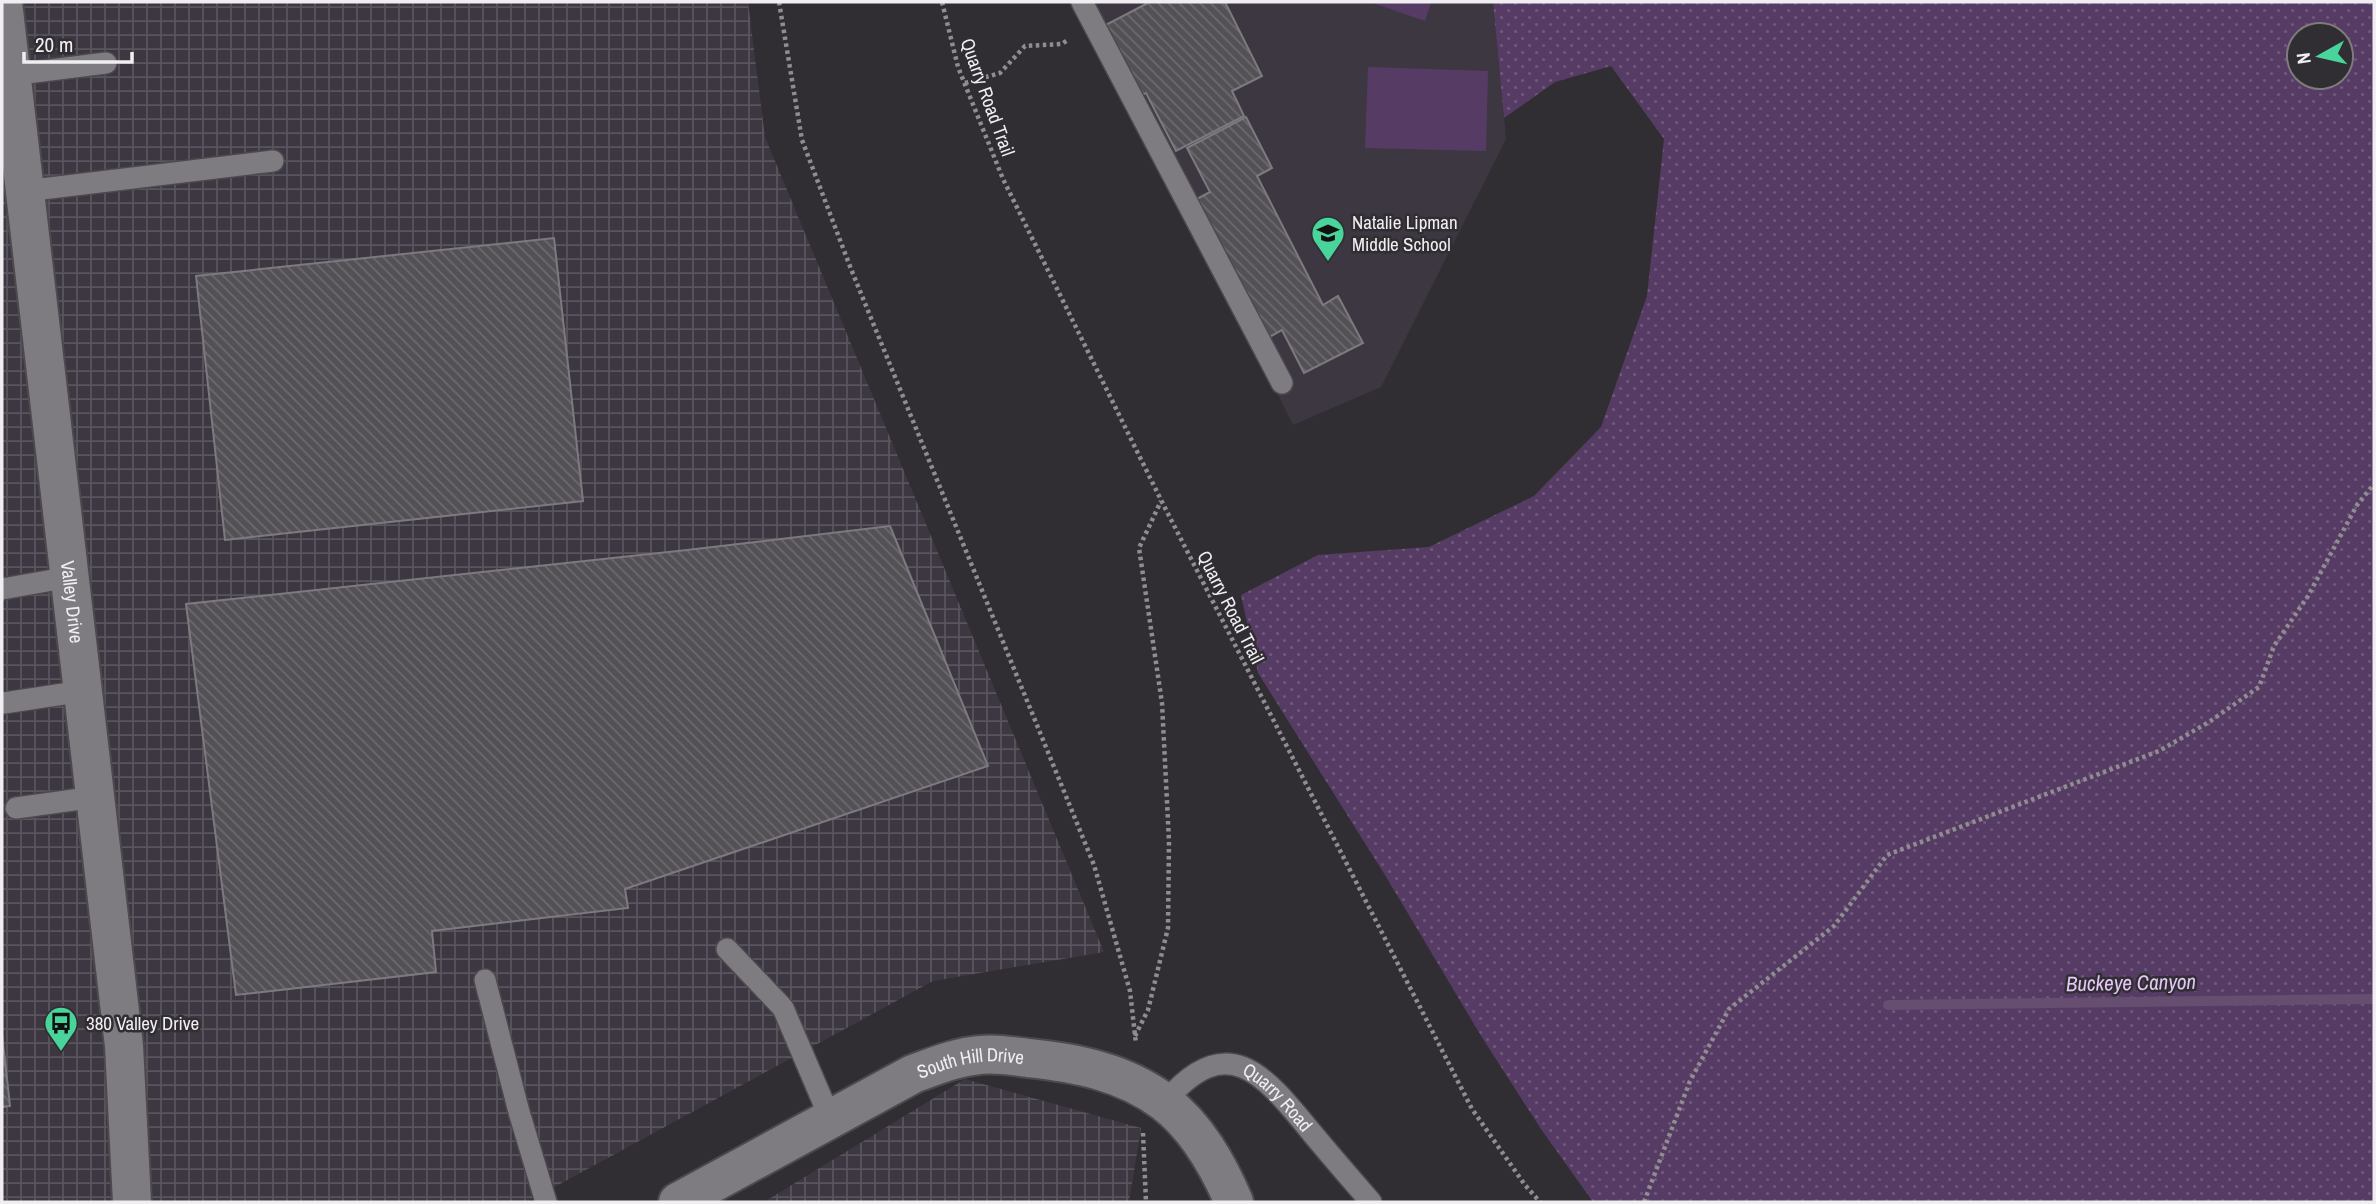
<svg xmlns="http://www.w3.org/2000/svg" width="2376" height="1204" font-family="'Archivo Narrow',sans-serif">
	<style>
		.built { fill: #3d3741 }
		.industrial { fill: url(#industrial-grid) }
		.grass { fill: url(#grass-dots); fill-rule: evenodd }
		.pitch { fill: #563c64 }
		.lines { fill: none; stroke-linecap: round; stroke-linejoin: round }
		.stream { stroke: #654e70; stroke-width: 10 }
		.building { fill: url(#building-back-hatch); stroke: #7d7a7f; stroke-width: 2 }
		.lane-casing { stroke: #4d4a4e; stroke-width: 24 }
		.secondary-casing { stroke: #4d4a4e; stroke-width: 42 }
		.path { stroke: #908d91; stroke-width: 4.5; stroke-dasharray: 3.5 3.5; stroke-linecap: butt }
		.lane { stroke: #7f7c81; stroke-width: 21 }
		.secondary { stroke: #7f7c81; stroke-width: 38 }
		.labels { text-anchor: middle; stroke-width: 5; stroke-linejoin: round; paint-order: stroke }
		.street-label { font-size: 19px; fill: #f0eef1; stroke: #312e33 }
		.poi-label { font-size: 19px; fill: #f0eef1; stroke: #312e33; text-anchor: start }
		.water-label { font-size: 21px; font-style: italic; fill: #e5c7f7; stroke: #312e33 }
	</style>
	<defs>
		<pattern id="industrial-grid" width="8" height="8" patternUnits="userSpaceOnUse" patternTransform="scale(1.75)"><rect width="8" height="8" fill="#3d3741"/><path d="M0 4h8M4 0v8" fill="none" stroke="#59545d"/></pattern>
		<pattern id="grass-dots" width="8" height="8" patternUnits="userSpaceOnUse" patternTransform="scale(1.75)"><rect width="8" height="8" fill="#563c64"/><path d="M2 2h.1M6 6h.1" fill="none" stroke="#6f587b" stroke-width="1.8" stroke-linecap="round"/></pattern>
		<pattern id="building-back-hatch" width="6" height="6" patternUnits="userSpaceOnUse" patternTransform="scale(1.75)"><rect width="6" height="6" fill="#545156"/><path d="M-1 5l2 2M0 0l6 6M5-1l2 2" fill="none" stroke="#6d6a6f"/></pattern>
	</defs>
	<rect width="100%" height="100%" fill="#312e33"/>
	<path class="built" d="M1085 2H1493L1506 139 1381 387 1293 425Z"/>
	<g class="industrial">
		<path d="M2 2H748L765 137 1104 952 933 981 527 1202H2Z"/>
		<path d="M965 1079 1141 1128 1129 1202H764Z"/>
	</g>
	<path class="grass" d="M1493 2H2374V1202H1593L1541 1129 1483 1039 1385 875 1258 673 1241 595 1318 555 1429 547 1534 496 1601 427 1647 296 1664 139 1611 66 1555 82 1504 118ZM2299 35H2341V77H2299Z"/>
	<g class="pitch">
		<path d="M1370 2H1431L1425 21Z"/>
		<path d="M1368 67 1488 71 1486 151 1365 148Z"/>
	</g>
	<g class="lines">
		<path class="stream" d="M1888 1005 2374 999"/>
	</g>
	<g class="building">
		<path d="M1145 2H1225L1262 76 1232 91 1244 116 1176 151 1146 93 1135 98 1100 28 1146 4Z"/>
		<path d="M1246 117 1272 168 1257 176 1323 305 1338 296 1363 343 1304 373 1282 330 1266 339 1195 200 1210 192 1187 148Z"/>
		<path d="M554 238 583 501 225 540 196 276Z"/>
		<path d="M890 526 988 766 625 889 628 908 432 931 436 972 236 995 186 604 687 550Z"/>
		<path d="M2 1034 10 1106 2 1107Z"/>
	</g>
	<g class="lines">
		<defs>
			<g id="lane">
				<path d="M1082 2 1282 383"/>
				<path d="M11 75 106 63"/>
				<path d="M25 191 273 161"/>
				<path d="M2 589 70 577"/>
				<path d="M4 703 83 691"/>
				<path d="M16 808 95 797"/>
				<path d="M727 949 783 1008 830 1118"/>
				<path d="M485 980 519 1112 546 1202"/>
				<path id="s1" d="M1165 1102C1228 1027 1265 1076 1312 1133 1331 1156 1351 1179 1371 1202"/>
			</g>
			<g id="secondary">
				<path id="s2" d="M3 2 124 1046 132 1202"/>
				<path id="s3" d="M678 1202 913 1074C935 1066 956 1057 980 1055 996 1053 1012 1056 1028 1058 1077 1063 1124 1072 1164 1102 1197 1127 1218 1165 1234 1202"/>
			</g>
		</defs>
		<use href="#lane" class="lane-casing"/>
		<use href="#secondary" class="secondary-casing"/>
		<g class="path">
			<path d="M779 2 802 140 851 269 1094 865 1130 991 1136 1044"/>
			<path d="M942 2 958 67 1003 179 1161 500 1472 1109 1525 1185 1540 1202"/>
			<path d="M965 83 1000 73 1025 46 1062 44 1069 39"/>
			<path d="M1135 1036 1148 1010 1168 928 1169 841 1162 703 1139 548 1161 501"/>
			<path d="M1143 1133 1146 1202"/>
			<path d="M1644 1202 1690 1081 1729 1009 1834 926 1887 855 2159 751 2209 722 2259 687 2274 646 2308 596 2357 505 2374 484"/>
		</g>
		<use href="#lane" class="lane"/>
		<use href="#secondary" class="secondary"/>
	</g>
	<defs>
		<symbol id="school-pin" viewBox="-11 -11 22 30"><path d="M0 17L-7.5 6A9.5 9.5 0 1 1 7.5 6Z" fill="#49d49c" stroke="#312e33"/><path d="M0-5L7-2L0 1L-7-2ZM-4 1L0 2.5L4 1V4Q0 6-4 4Z" fill="#111"/></symbol>
		<symbol id="bus-pin" viewBox="-11 -11 22 30"><path d="M0 17L-7.5 6A9.5 9.5 0 1 1 7.5 6Z" fill="#49d49c" stroke="#312e33"/><path d="M-5-6H5V4H4V6H2V4H-2V6H-4V4H-5ZM-3.5-4V0h7V-4ZM-3.5 1.2v1.5H-2V1.2ZM2 1.2v1.5H3.5V1.2Z" fill="#111"/></symbol>
	</defs>
	<g fill-rule="evenodd">
		<use href="#school-pin" x="1309" y="214" width="38" height="52"/>
		<use href="#bus-pin" x="42" y="1004" width="38" height="52"/>
	</g>
	<g class="labels">
		<g class="street-label">
			<text transform="translate(988 97) rotate(70)" y="7">Quarry Road Trail</text>
			<text dy="7" stroke="none"><textPath href="#s2" startOffset="604">Valley Drive</textPath></text>
			<text transform="translate(1231 607) rotate(63)" y="7">Quarry Road Trail</text>
			<text dy="7" stroke="none"><textPath href="#s3" startOffset="327">South Hill Drive</textPath></text>
			<text dy="7" stroke="none"><textPath href="#s1" startOffset="138">Quarry Road</textPath></text>
		</g>
		<g class="poi-label">
			<text x="1352" y="229">Natalie Lipman<tspan x="1352" dy="22">Middle School</tspan></text>
			<text x="86" y="1030">380 Valley Drive</text>
		</g>
		<g class="water-label">
			<text transform="translate(2131 983) rotate(-1)" y="7">Buckeye Canyon</text>
		</g>
	</g>
	<rect width="2376" height="1204" fill="none" stroke="#f0eef1" stroke-width="7"/>
	<g transform="translate(2320 56) rotate(262)"><circle r="33" fill="#312e33" stroke="#7d7b7f" stroke-width="2"/>
	<path d="M0-5L12 26L0 18L-12 26Z" fill="#49d49c"/>
	<text y="-10" font-size="19" font-weight="bold" text-anchor="middle" fill="#f0eef1">N</text>
	</g>
	<path d="M24 52v10h108v-10" fill="none" stroke="#f0eef1" stroke-width="3.5"/>
	<text x="35" y="52" font-size="21" fill="#f0eef1" stroke="#312e33" stroke-width="5" paint-order="stroke">20 m</text>
</svg>
